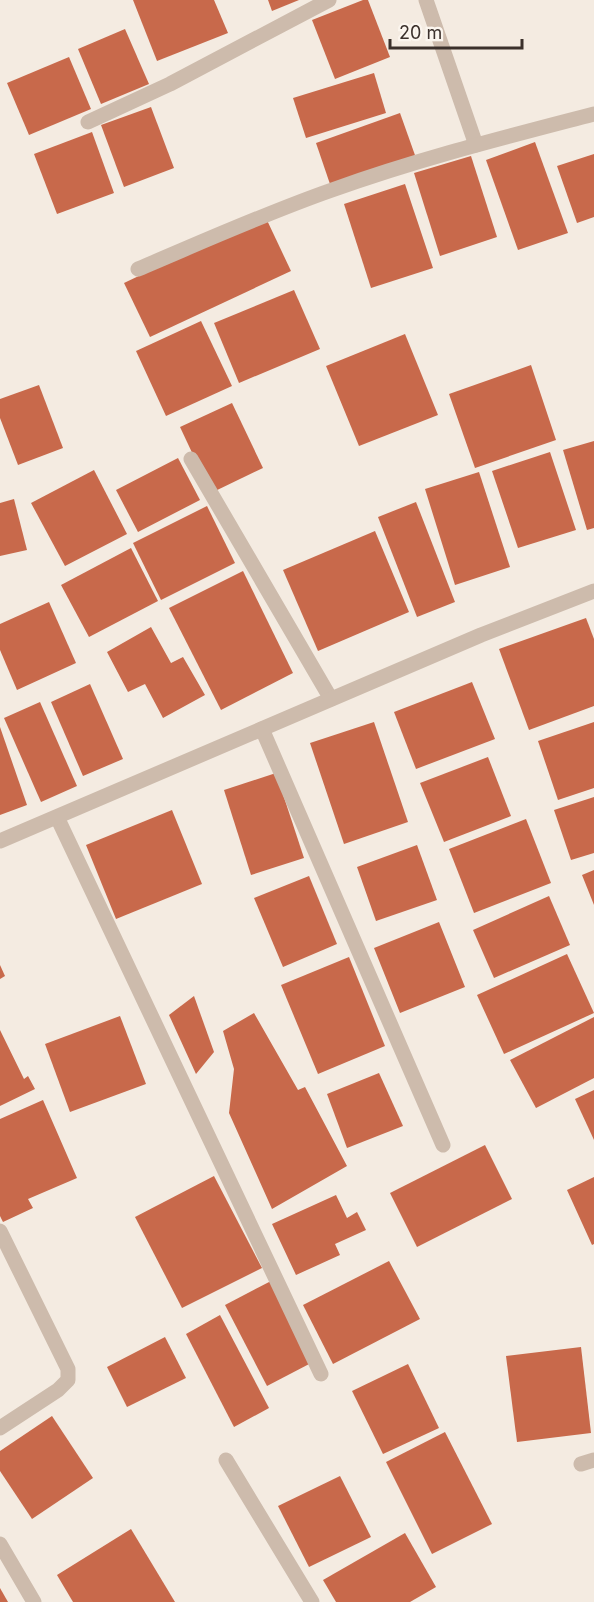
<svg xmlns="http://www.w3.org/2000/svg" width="594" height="1602" font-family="Inter,sans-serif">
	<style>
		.building { fill: #c8694b }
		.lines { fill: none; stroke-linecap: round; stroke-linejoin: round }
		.street { stroke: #cdbbac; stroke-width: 15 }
	</style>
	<rect width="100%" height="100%" fill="#f4ebe1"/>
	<g class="building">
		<path d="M133 0H214L228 33 157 61Z"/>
		<path d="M268 0H299L272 11Z"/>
		<path d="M363 0H368L390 57 335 79 312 20Z"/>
		<path d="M125 29 149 84 101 104 78 49Z"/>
		<path d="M69 57 91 109 29 135 7 83Z"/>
		<path d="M374 73 386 113 306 138 293 98Z"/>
		<path d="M151 107 174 168 124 187 101 125Z"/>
		<path d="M400 113 416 158 331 187 316 143Z"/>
		<path d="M92 132 114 193 57 214 34 154Z"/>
		<path d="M535 142 568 233 518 250 486 160Z"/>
		<path d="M594 154V217L577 223 557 166Z"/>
		<path d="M471 156 497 237 440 256 414 173Z"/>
		<path d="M405 184 433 268 371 288 344 204Z"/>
		<path d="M265 216 291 271 150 337 124 283Z"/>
		<path d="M294 290 320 349 239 383 214 323Z"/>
		<path d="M201 321 232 386 166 416 136 351Z"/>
		<path d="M405 334 438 415 359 446 326 366Z"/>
		<path d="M531 365 556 440 475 468 449 394Z"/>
		<path d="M39 385 63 448 18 465 0 418V399Z"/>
		<path d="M232 403 263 468 211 493 180 427Z"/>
		<path d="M594 441V528L587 530 563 450Z"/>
		<path d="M550 452 576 530 518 548 492 471Z"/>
		<path d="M178 458 200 500 138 532 116 490Z"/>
		<path d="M94 470 127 534 65 566 31 503Z"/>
		<path d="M479 472 510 567 455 585 425 489Z"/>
		<path d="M14 499 27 550 0 556V503Z"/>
		<path d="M416 502 455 602 417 617 378 517Z"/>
		<path d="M207 506 235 563 161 600 133 543Z"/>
		<path d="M375 531 409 612 318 651 283 570Z"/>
		<path d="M131 548 158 601 89 637 61 585Z"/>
		<path d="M243 571 293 673 221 710 169 608Z"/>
		<path d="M49 602 76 663 17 690 0 650V624Z"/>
		<path d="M586 618 594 639V706L529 730 499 649Z"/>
		<path d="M151 627 171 663 183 657 205 695 163 718 145 684 128 692 107 652Z"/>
		<path d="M472 682 495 739 416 769 394 712Z"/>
		<path d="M90 684 123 759 83 776 51 702Z"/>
		<path d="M40 702 77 786 41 802 4 718Z"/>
		<path d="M374 722 408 822 344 844 310 743Z"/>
		<path d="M594 722V788L558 800 538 741Z"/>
		<path d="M0 727 27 805 0 815Z"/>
		<path d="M488 757 511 816 444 842 420 783Z"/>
		<path d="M276 773 304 858 251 875 224 790Z"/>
		<path d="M594 797V853L571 860 554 810Z"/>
		<path d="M172 810 202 884 116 919 86 845Z"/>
		<path d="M526 819 551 883 474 913 449 849Z"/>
		<path d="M417 845 437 900 376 921 357 867Z"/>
		<path d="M594 870V905L582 875Z"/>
		<path d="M309 876 337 944 283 967 254 898Z"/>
		<path d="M549 896 570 945 494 978 473 930Z"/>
		<path d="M439 922 465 987 400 1013 374 948Z"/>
		<path d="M567 954 594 1013 504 1054 477 995Z"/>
		<path d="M349 957 385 1046 318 1074 281 985Z"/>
		<path d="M0 965 5 976 0 979Z"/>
		<path d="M194 996 214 1052 196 1074 169 1015Z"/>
		<path d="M254 1013 298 1090 305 1087 347 1166 272 1209 229 1113 234 1069 223 1031Z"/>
		<path d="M120 1016 146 1084 70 1112 45 1044Z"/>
		<path d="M594 1017V1078L536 1108 510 1060Z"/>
		<path d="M0 1030 24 1079 28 1076 35 1089 0 1106Z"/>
		<path d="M379 1073 403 1126 347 1148 327 1094Z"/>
		<path d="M594 1090V1140L575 1099Z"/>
		<path d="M43 1100 77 1178 28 1199 33 1208 3 1222 0 1216V1119Z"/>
		<path d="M485 1145 512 1199 417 1247 390 1193Z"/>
		<path d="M214 1176 262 1268 182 1308 135 1217Z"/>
		<path d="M594 1177V1244L592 1245 567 1190Z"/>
		<path d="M336 1195 347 1218 357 1212 366 1230 335 1244 340 1255 296 1275 272 1224Z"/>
		<path d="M389 1261 420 1319 333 1364 303 1305Z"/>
		<path d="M271 1281 313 1362 267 1386 225 1305Z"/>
		<path d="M220 1315 269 1408 234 1427 186 1334Z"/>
		<path d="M165 1337 186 1378 127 1407 107 1367Z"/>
		<path d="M581 1347 591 1433 517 1442 506 1356Z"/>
		<path d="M408 1364 439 1428 383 1454 352 1391Z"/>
		<path d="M52 1416 93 1478 32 1519 0 1471V1451Z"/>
		<path d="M445 1432 492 1524 432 1554 386 1462Z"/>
		<path d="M340 1476 371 1537 309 1567 278 1506Z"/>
		<path d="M131 1529 175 1602H73L57 1575Z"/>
		<path d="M405 1533 436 1587 410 1602H336L323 1580Z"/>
		<path d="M0 1588 8 1602H0Z"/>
	</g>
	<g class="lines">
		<g class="street">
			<path d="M426 0 476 145"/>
			<path d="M88 122 170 84 329 0"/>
			<path d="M138 269C202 242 266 213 332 190 418 159 506 137 594 114"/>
			<path d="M191 459 331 699"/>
			<path d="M262 729 443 1145"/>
			<path d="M57 817 321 1374"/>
			<path d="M0 841 481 635 594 591"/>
			<path d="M0 1231 68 1369V1380L58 1390 0 1428"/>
			<path d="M226 1460 312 1602"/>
			<path d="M581 1464 594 1460"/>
			<path d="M0 1544 34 1602"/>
		</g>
	</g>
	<path d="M390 39v9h132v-9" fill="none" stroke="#3b302b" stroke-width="3"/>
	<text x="399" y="39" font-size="18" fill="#3b302b" stroke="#fbf5ee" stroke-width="4.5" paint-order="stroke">20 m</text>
</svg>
